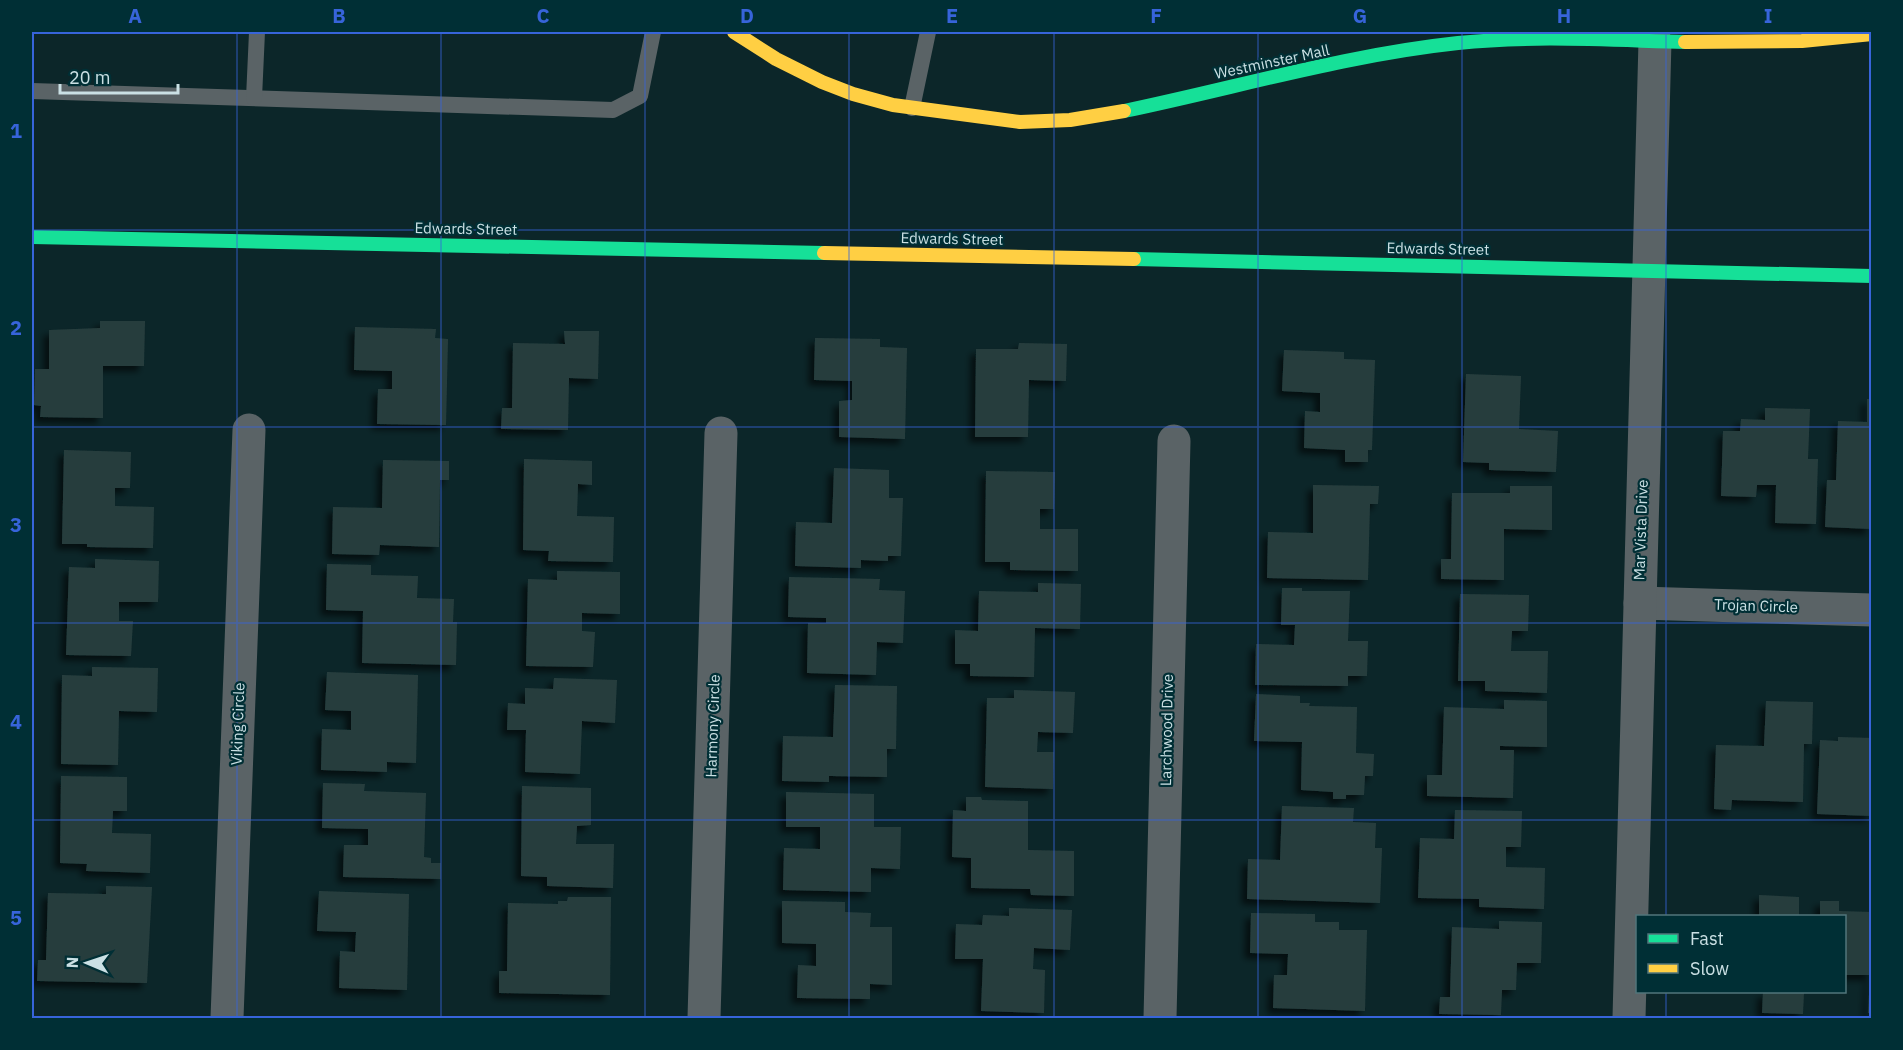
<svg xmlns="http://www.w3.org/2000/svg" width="1903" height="1050" font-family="'IBM Plex Sans',sans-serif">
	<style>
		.building { fill: #273e3e; filter: url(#shadow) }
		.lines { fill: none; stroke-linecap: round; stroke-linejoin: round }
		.lane { stroke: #5a6366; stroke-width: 16 }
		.street { stroke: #5a6366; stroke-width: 33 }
		.fast { stroke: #16e098; stroke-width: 14 }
		.slow { stroke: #ffcf43; stroke-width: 14 }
		.grid { fill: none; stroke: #3764da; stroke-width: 1.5; stroke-opacity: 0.55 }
		.labels { text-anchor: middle; stroke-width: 4.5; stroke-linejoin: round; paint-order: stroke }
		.street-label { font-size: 15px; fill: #cae0e4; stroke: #002f35 }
		.neatline { fill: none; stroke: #3764da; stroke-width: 2 }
		.grid-label { font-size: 20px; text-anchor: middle; font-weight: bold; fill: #3764da }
	</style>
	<defs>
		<filter id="shadow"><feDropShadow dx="-5.5" dy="5.5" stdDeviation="3" flood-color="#0009"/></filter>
	</defs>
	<rect width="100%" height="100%" fill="#0c2629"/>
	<g class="building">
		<path d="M100 321H145L144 366H103V418L40 417 41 406 34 405 35 369H49V330L100 328Z"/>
		<path d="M355 327 436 329 435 338 448 339 446 425 377 424 378 389H392V371L354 370Z"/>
		<path d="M564 331H599L598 379 569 378 568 430 501 429 502 408H512L513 343 565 344Z"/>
		<path d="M815 338 880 339V347L907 348 905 439 839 437V401L852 400V381L814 380Z"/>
		<path d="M1019 343 1067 344 1066 381 1029 380 1028 437H975L976 349H1018Z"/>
		<path d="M1284 350 1344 352V359L1375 360 1372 450H1368V462H1345V450L1304 448 1305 411 1320 412V393L1282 391Z"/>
		<path d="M1466 374 1521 376 1519 429 1558 431 1556 472 1489 470V463L1463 462Z"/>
		<path d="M1867 399H1872L1871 529 1825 527 1827 480H1836L1838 421 1867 422Z"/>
		<path d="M1765 408 1810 409 1808 459H1818L1816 524 1775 523 1776 485H1757L1756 497 1721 496 1723 431H1740L1741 419 1765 420Z"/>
		<path d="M64 450 131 452 130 488H115V506L154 507 153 548 87 547V544H62Z"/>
		<path d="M524 459 592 461V485L578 484 577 516 614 517 613 562 548 561 549 551 523 550Z"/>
		<path d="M383 460 449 461V480H440L439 547 380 545 379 555 332 554 333 507 382 508Z"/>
		<path d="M834 468 889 470V498H903L901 556H888V561L861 560V568L795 566 796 522 832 523Z"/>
		<path d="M986 471 1055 472 1054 509H1040V529H1078V571L1010 570V562H985Z"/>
		<path d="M1313 485 1379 486 1378 504H1370L1368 580 1267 578 1268 532 1313 533Z"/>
		<path d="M1510 486H1552V530L1504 529V580L1441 579V559H1451L1452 493H1510Z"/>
		<path d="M95 559 159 561 158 602H119V621H133L131 656 66 655 69 567 95 568Z"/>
		<path d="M327 564 371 565V575L418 576 417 598 454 599 453 622H457L456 665 362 663 363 611 326 610Z"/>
		<path d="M557 571 620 572V614L582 613V631L595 632 593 667 526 666 528 579 557 580Z"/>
		<path d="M789 577 880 579 879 590 905 591 903 643 877 642 876 675 807 673 808 623H826V618L788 617Z"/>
		<path d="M1038 583 1081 584 1080 629 1035 628 1034 677 970 676V664H955V630L978 631 979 591 1038 592Z"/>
		<path d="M1282 588H1302V591H1350L1348 641H1368L1367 676H1348V686L1255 685 1256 644 1294 645 1295 625H1281Z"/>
		<path d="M1460 594 1529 595 1528 631H1512L1511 651H1548L1547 693 1485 691V681H1458Z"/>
		<path d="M92 667 158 668 157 712 119 711 118 765 61 764 62 675 92 676Z"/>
		<path d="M327 672 418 675 416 763 387 762V772L321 770 322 729 351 730V711L325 710Z"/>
		<path d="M554 678 617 680 615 723 582 721 580 774 525 772 526 730H507L508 703 525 704V688L553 689Z"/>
		<path d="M835 685 897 686 896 749H887V777L829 776V782L782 781 783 736 833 737Z"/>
		<path d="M1014 690 1075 692 1073 733 1038 732 1037 752H1054L1053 789 985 787 987 698H1014Z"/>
		<path d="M1256 694 1300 696V703H1310L1309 706 1357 707 1356 753 1374 754 1373 776H1365L1364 795H1346V799H1333V792L1301 790 1302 742 1254 741Z"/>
		<path d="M1504 700 1547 701V747L1500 746V750H1514L1513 798 1427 796V775H1442L1444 707 1504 709Z"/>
		<path d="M1766 701 1813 702 1812 744H1804L1803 802 1732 800 1731 810 1714 809 1716 745 1764 746Z"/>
		<path d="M1838 737 1872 738V816L1817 814 1820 740 1838 741Z"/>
		<path d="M61 776 127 777V811H113L112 833 151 834 150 873 86 871 87 864 60 863Z"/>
		<path d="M323 783 365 784 364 791 426 793 424 857 431 858V863H441V879L343 877 344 845H368V829L322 828Z"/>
		<path d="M522 786 591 788V825L577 826 576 844H614L613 888 547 886V877L521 876Z"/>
		<path d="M786 792 874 794V827H901L900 869 871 868V892L783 890 784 848 820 849V827H786Z"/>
		<path d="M966 797H981L982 800 1028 801V850L1074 851V896L1031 895 1030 889 971 888V858L952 857 953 810 966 811Z"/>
		<path d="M1282 806 1354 808 1353 822 1376 823 1375 848H1382L1380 903 1247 899 1248 859 1280 860Z"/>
		<path d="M1455 810 1522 811 1521 847H1506V867L1545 868 1544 909 1479 907V899L1418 898 1420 838 1454 839Z"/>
		<path d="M106 886 152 887 147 983 37 981 38 960H46L48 893 106 894Z"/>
		<path d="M319 891 409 894 407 990 339 988 340 951 355 952 356 932 317 931Z"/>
		<path d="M1759 895 1799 897V916H1759Z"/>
		<path d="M568 897H611L610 995 499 993V971H507L508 903 558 904V901H567Z"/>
		<path d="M782 901 845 902V912L871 913 870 927H892V985L870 984V999L797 998 798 965 816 966V944L782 943Z"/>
		<path d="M1820 901H1839V911L1872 912V1013H1868L1870 975H1845L1844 916H1820Z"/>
		<path d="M1009 908 1072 910 1070 950 1034 948 1033 969 1045 970 1044 1013 981 1011 983 959H955L956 924 982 925 983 915 1009 916Z"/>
		<path d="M1251 913 1315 914V922H1339V930H1367L1365 1011 1273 1008 1274 975H1287L1288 954 1250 953Z"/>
		<path d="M1499 921 1542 922 1541 963H1517L1516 990H1502L1501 1015 1439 1014 1440 997H1450L1452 927 1499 929Z"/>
		<path d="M1763 992H1804L1803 1014 1762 1013Z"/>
	</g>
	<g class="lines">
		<g class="lane">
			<path d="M32 91 613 110 640 96 653 32"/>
			<path d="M254 98 257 32"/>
			<path d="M912 108 928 32"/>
		</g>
		<g class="street">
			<path d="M1640 603 1872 610"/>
			<path d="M227 1018 249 430"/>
			<path d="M704 1018 721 433"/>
			<path d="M1160 1018 1174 441"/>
			<path d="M1629 1018 1655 41"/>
		</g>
		<g class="fast">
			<path d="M1124 111C1235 88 1345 55 1458 43 1533 35 1609 40 1685 42"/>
			<path d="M32 237 824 253"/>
			<path d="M1134 259 1872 276"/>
		</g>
		<g class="slow">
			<path d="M734 32 776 59 822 82 853 94 893 105 1020 122 1070 120 1124 111"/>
			<path d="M1685 42 1802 41 1872 34"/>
			<path d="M824 253 1134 259"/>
		</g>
	</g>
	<path class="grid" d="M237 32V1018M441 32V1018M645 32V1018M849 32V1018M1054 32V1018M1258 32V1018M1462 32V1018M1666 32V916M32 230H1872M32 427H1872M32 623H1872M32 820H1872M1666 992V1018"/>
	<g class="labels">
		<g class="street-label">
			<text transform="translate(1272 62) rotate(-12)" y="5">Westminster Mall</text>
			<text transform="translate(466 229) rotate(1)" y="5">Edwards Street</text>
			<text transform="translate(952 239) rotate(1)" y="5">Edwards Street</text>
			<text transform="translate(1438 249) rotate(1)" y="5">Edwards Street</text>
			<text transform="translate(1641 530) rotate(-88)" y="5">Mar Vista Drive</text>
			<text transform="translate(1756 606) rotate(2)" y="5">Trojan Circle</text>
			<text transform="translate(238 724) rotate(-88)" y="5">Viking Circle</text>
			<text transform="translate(713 726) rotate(-88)" y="5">Harmony Circle</text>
			<text transform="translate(1167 730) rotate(-89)" y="5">Larchwood Drive</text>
		</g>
	</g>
	<rect width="1903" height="1050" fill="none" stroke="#002f35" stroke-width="66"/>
	<rect x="1636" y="915" width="210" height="78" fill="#002f35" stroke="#51767b" stroke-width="1.5"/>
	<rect x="1648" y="934" width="30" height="9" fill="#16e098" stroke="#51767b" stroke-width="1.5"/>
	<text x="1690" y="945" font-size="18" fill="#cae0e4">Fast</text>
	<rect x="1648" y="964" width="30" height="9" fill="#ffcf43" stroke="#51767b" stroke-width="1.5"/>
	<text x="1690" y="975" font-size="18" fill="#cae0e4">Slow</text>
	<g transform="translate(87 963) rotate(272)" stroke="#002f35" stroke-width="4.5" paint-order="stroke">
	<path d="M0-4.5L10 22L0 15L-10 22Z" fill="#cae0e4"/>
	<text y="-9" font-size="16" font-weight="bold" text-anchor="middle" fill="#cae0e4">N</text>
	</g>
	<path d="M60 84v9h118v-9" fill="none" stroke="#cae0e4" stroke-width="3"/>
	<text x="69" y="84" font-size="18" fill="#cae0e4" stroke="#002f35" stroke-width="4.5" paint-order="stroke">20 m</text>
	<rect x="33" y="33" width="1837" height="984" class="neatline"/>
	<g class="grid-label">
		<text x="135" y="23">A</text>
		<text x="339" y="23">B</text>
		<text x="543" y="23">C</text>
		<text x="747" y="23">D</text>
		<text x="952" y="23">E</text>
		<text x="1156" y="23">F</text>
		<text x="1360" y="23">G</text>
		<text x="1564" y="23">H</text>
		<text x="1768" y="23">I</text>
		<text x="16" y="138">1</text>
		<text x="16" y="335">2</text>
		<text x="16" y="532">3</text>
		<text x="16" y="729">4</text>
		<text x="16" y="925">5</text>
	</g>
</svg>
